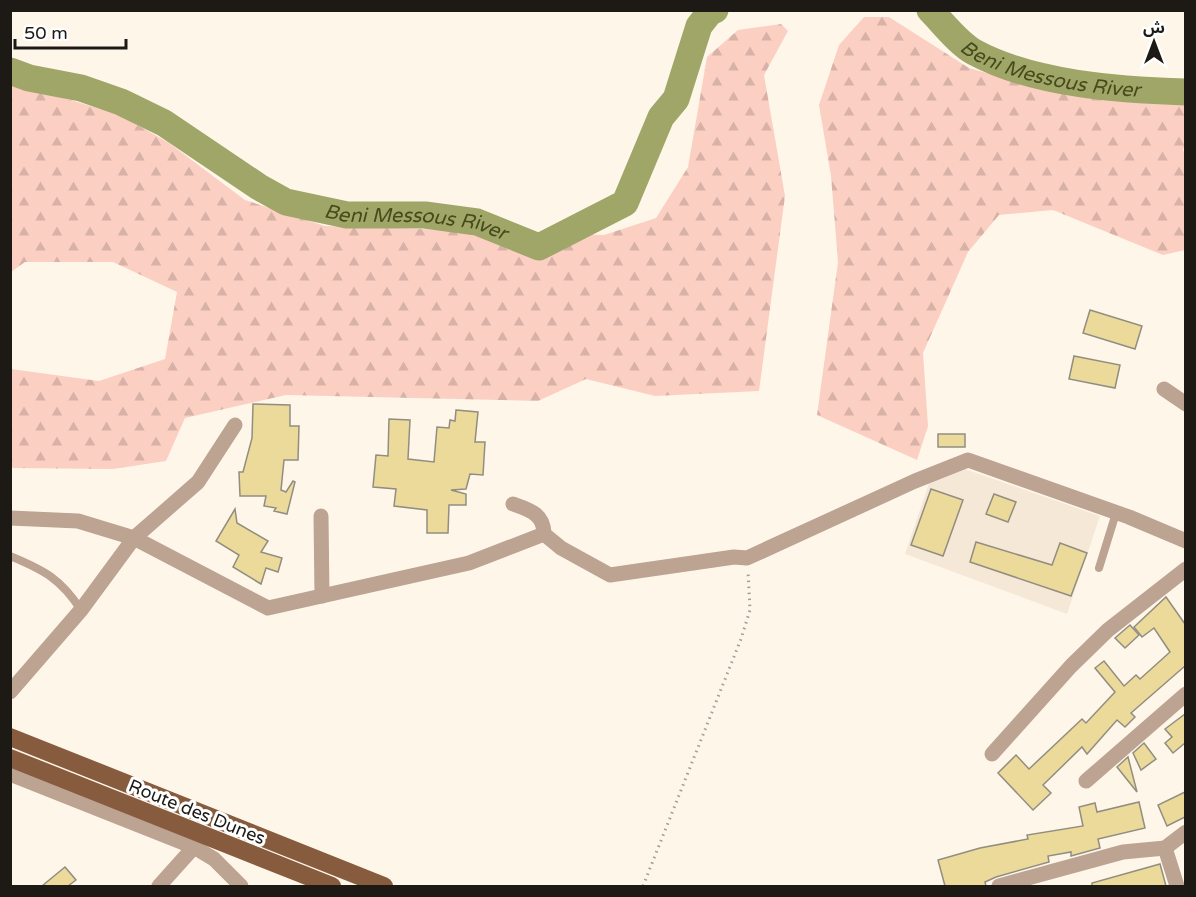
<svg xmlns="http://www.w3.org/2000/svg" width="1196" height="897" font-family="'Varela Round','Noto Sans Arabic',sans-serif">
	<style>
		.built { fill: #f6e8d6 }
		.forest { fill: url(#forest-firs) }
		.lines { fill: none; stroke-linecap: round; stroke-linejoin: round }
		.river { stroke: #9fa668; stroke-width: 27 }
		.building { fill: #ecda9a; stroke: #918e81; stroke-width: 1.5 }
		.path { stroke: #a39d94; stroke-width: 3; stroke-dasharray: 1.5 4.5; stroke-linecap: butt }
		.service { stroke: #bca392; stroke-width: 8 }
		.minor { stroke: #bca392; stroke-width: 15 }
		.primary { stroke: #875c3e; stroke-width: 18 }
		.labels { text-anchor: middle; stroke-width: 6; stroke-linejoin: round; paint-order: stroke }
		.street-label { font-size: 18px; fill: #1d1a16; stroke: #fff }
		.water-label { font-size: 20px; font-style: italic; fill: #464b1b; stroke: #fff }
	</style>
	<defs>
		<pattern id="forest-firs" width="22" height="20" patternUnits="userSpaceOnUse" patternTransform="scale(1.5)"><rect width="22" height="20" fill="#fccfc3"/><path d="M5 1l3.5 6h-7zM16 11l3.5 6h-7z" fill="#d8b1a7"/></pattern>
	</defs>
	<rect width="100%" height="100%" fill="#fff6ea"/>
	<path class="built" d="M965 469 1100 516 1067 614 905 554 929 483Z"/>
	<g class="forest">
		<path d="M864 17H889L969 68 1055 92 1185 104V146L1183 149 1186 160 1185 250 1163 255 1053 210 999 215 968 252 923 353 928 426 917 460 817 415 838 262 831 176 819 105 839 45Z"/>
		<path d="M781 24 788 31 764 75 785 196 759 391 655 396 586 379 538 401 286 395 185 418 166 461 113 469 13 468 11 466V369L99 381 165 359 177 292 113 262H25L11 272V82L120 115 169 143 245 200 325 226 604 235 656 218 688 167 707 57 738 30Z"/>
	</g>
	<g class="lines">
		<g class="river">
			<path id="s1" d="M930 10C943 23 958 43 974 52 1033 84 1119 90 1186 92"/>
			<path id="s2" d="M10 71 29 78 81 88 121 102 164 123 259 187 286 202 347 215H425L477 222 539 247 625 203 661 117 676 99 699 26 710 12 715 10"/>
		</g>
	</g>
	<g class="building">
		<path d="M1090 310 1142 326 1135 349 1083 333Z"/>
		<path d="M1074 356 1120 365 1115 388 1069 379Z"/>
		<path d="M253 404 290 405V426H299L298 460H284L281 490 286 492 293 481 295 482 287 514 274 511 276 508 264 506 266 496H240L239 472H243L252 438Z"/>
		<path d="M456 410 478 412 475 442H485L483 475 470 474 466 489 451 490 466 494V505H449L448 533H427V510L394 506 396 489 373 487 376 455 388 456 389 419 410 420 408 459 434 462 437 427 449 428 450 420 455 421Z"/>
		<rect x="938" y="434" width="27" height="13"/>
		<path d="M931 489 963 500 943 556 911 545Z"/>
		<path d="M994 494 1016 502 1008 522 986 514Z"/>
		<path d="M235 509 237 523 268 541 261 552 282 558 278 572 266 568 261 584 233 567 239 555 216 541Z"/>
		<path d="M976 542 1052 565 1060 543 1087 553 1071 596 970 562Z"/>
		<path d="M1166 597 1185 624V666L1131 713 1135 717 1125 727 1117 720 1087 754 1082 747 1043 785 1051 793 1033 810 998 773 1016 755 1029 769 1082 719 1086 723 1115 692 1095 668 1104 661 1124 686 1136 675 1140 679 1170 652 1154 628 1142 637 1134 627Z"/>
		<path d="M1130 625 1139 635 1125 648 1115 638Z"/>
		<path d="M1185 714V743L1173 753 1165 743 1172 737 1165 729Z"/>
		<path d="M1144 743 1156 759 1141 770 1133 753Z"/>
		<path d="M1128 757 1137 792 1117 767Z"/>
		<path d="M1185 792V817L1167 826 1158 805Z"/>
		<path d="M1139 802 1145 828 1098 839 1100 848 1071 856V852L1048 856 1049 862 996 877 985 882 986 886H945L938 860 980 848 1028 839 1027 835 1083 826 1079 807 1095 803 1097 812Z"/>
		<path d="M1160 864 1166 886H1092V883Z"/>
		<path d="M65 867 76 880 68 886H42Z"/>
	</g>
	<g class="lines">
		<path class="path" d="M643 886 741 639 750 610 748 571"/>
		<g class="service">
			<path d="M10 556C44 570 61 579 81 610"/>
			<path d="M1099 568 1116 513"/>
		</g>
		<g class="minor">
			<path d="M1164 389 1186 404"/>
			<path d="M513 504C530 510 544 514 544 534"/>
			<path d="M321 516 322 596"/>
			<path d="M10 518 78 521 134 538 268 608 469 563 544 534"/>
			<path d="M544 534 561 548 610 575 734 557 747 558 915 481 968 460 1129 517 1186 541"/>
			<path d="M10 692 81 610 134 538 198 482 235 425"/>
			<path d="M992 754 1071 666 1108 630 1186 569"/>
			<path d="M10 774 194 847 214 859 241 886"/>
			<path d="M1086 781 1186 694"/>
			<path d="M1165 848 1177 886"/>
			<path d="M159 886 194 847"/>
			<path d="M999 886 1123 852 1165 848 1186 832"/>
		</g>
		<g class="primary">
			<path d="M10 737 384 886"/>
			<path d="M10 758 332 886"/>
		</g>
	</g>
	<g class="labels">
		<g class="street-label">
			<text transform="translate(197 812) rotate(22)" y="6">Route des Dunes</text>
		</g>
		<g class="water-label">
			<text dy="7" stroke="none"><textPath href="#s1" startOffset="140">Beni Messous River</textPath></text>
			<text dy="7" stroke="none"><textPath href="#s2" startOffset="441">Beni Messous River</textPath></text>
		</g>
	</g>
	<rect width="1196" height="897" fill="none" stroke="#1d1a16" stroke-width="24"/>
	<g transform="translate(1154 42)" stroke="#ffffff" stroke-width="4.5" paint-order="stroke">
	<path d="M0-4.5L10 22L0 15L-10 22Z" fill="#1d1a16"/>
	<text y="-9" font-size="16" font-weight="bold" text-anchor="middle" fill="#1d1a16">ش</text>
	</g>
	<path d="M15 39v9h111v-9" fill="none" stroke="#1d1a16" stroke-width="3"/>
	<text x="24" y="39" font-size="18" fill="#1d1a16" stroke="#ffffff" stroke-width="4.5" paint-order="stroke">50 m</text>
</svg>
